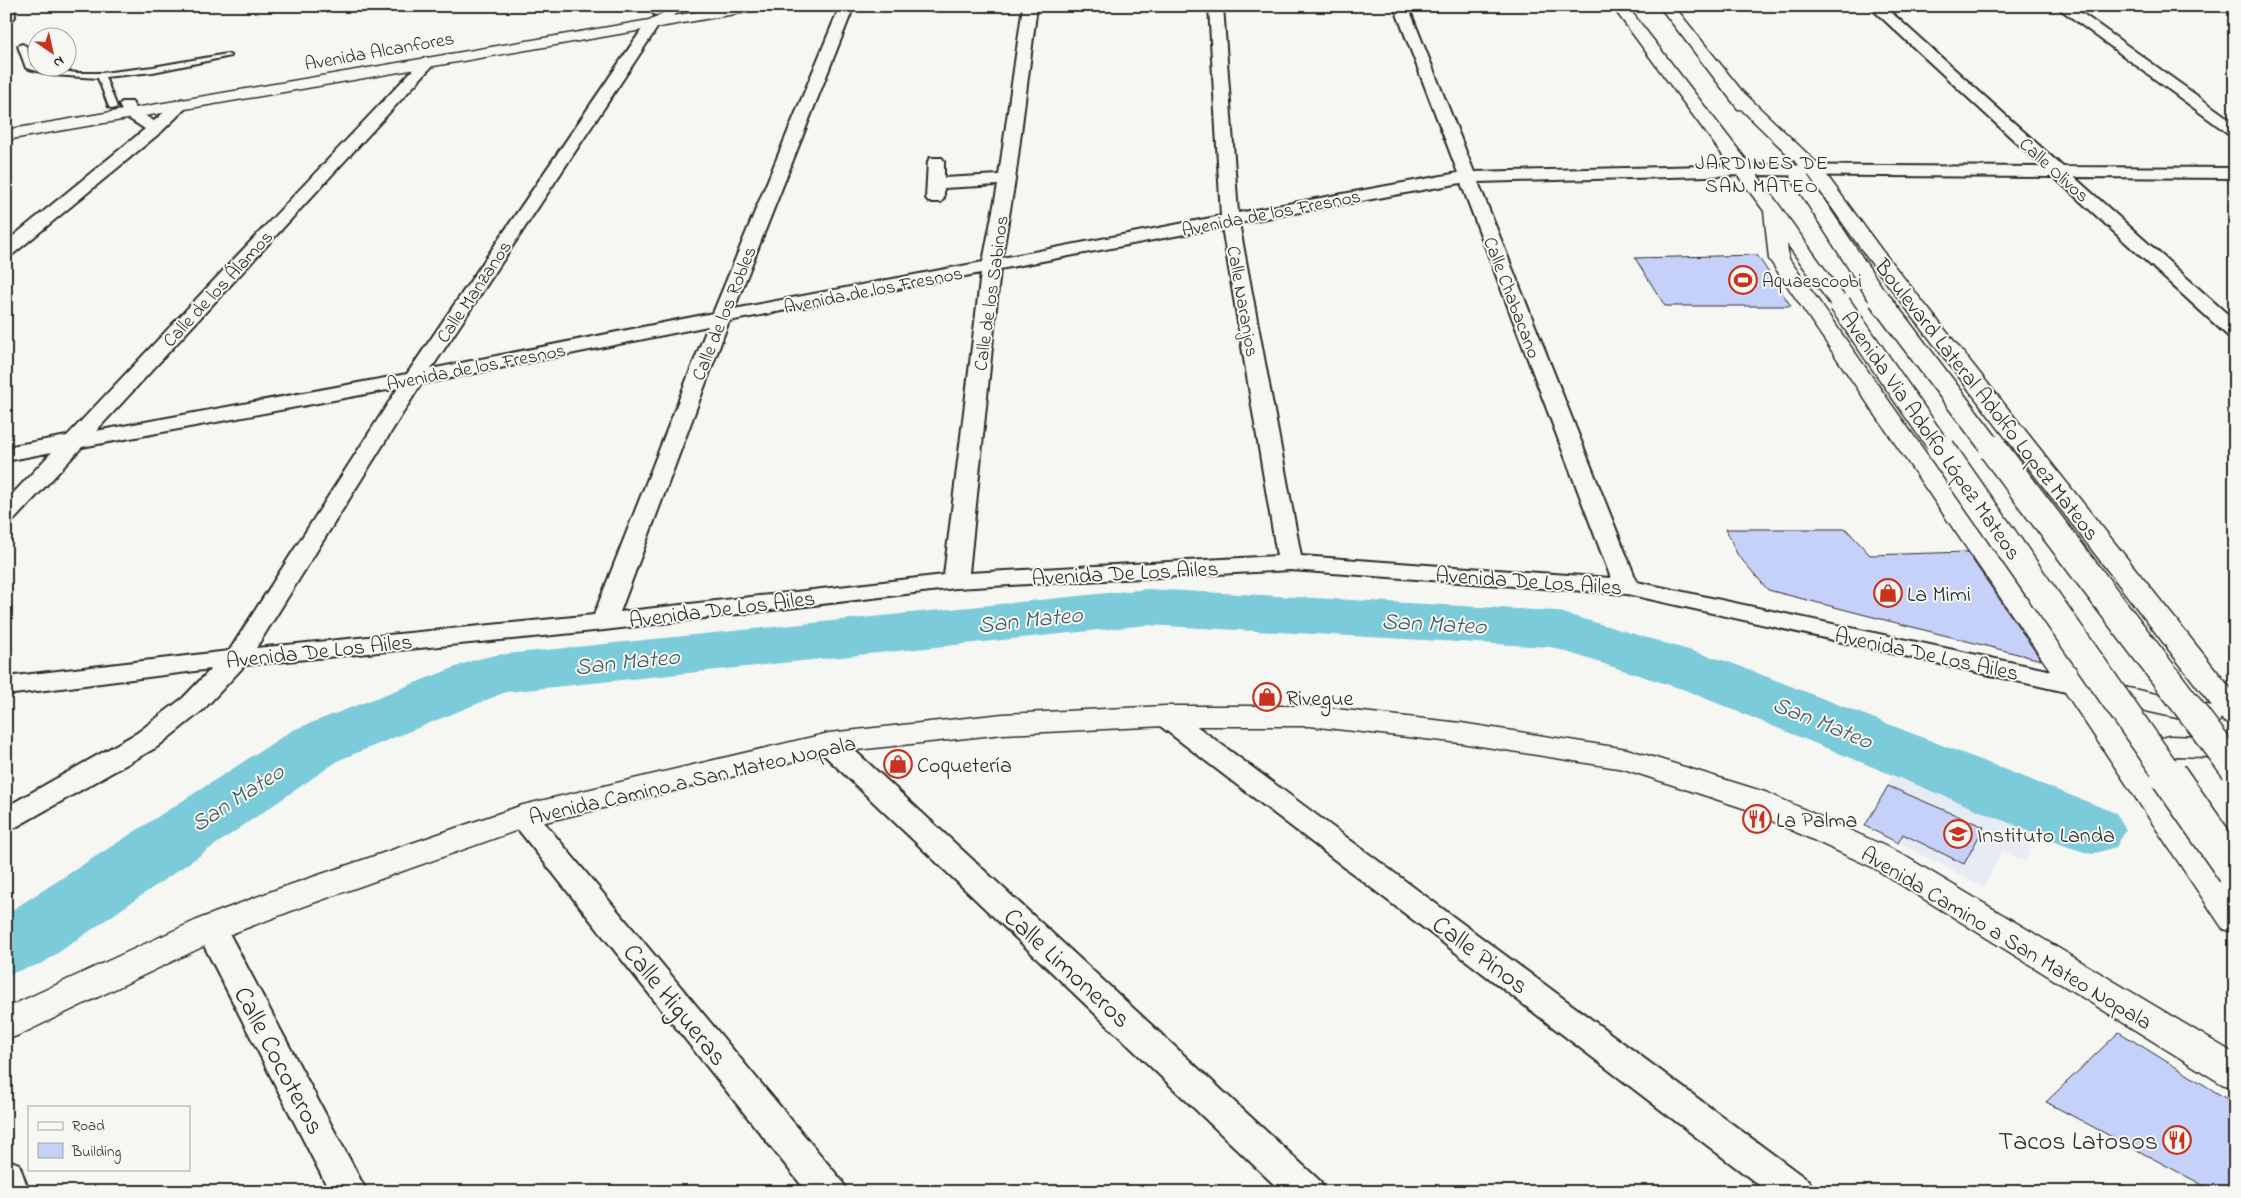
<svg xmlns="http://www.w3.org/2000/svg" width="2241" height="1198" font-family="'Indie Flower',sans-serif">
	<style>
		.built { fill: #e7ebf4 }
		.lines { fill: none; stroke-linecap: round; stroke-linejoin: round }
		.river { fill: #7ccbda; fill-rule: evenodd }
		.building { fill: #c5d1f8; stroke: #2b2b2b }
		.lane-casing { stroke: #2b2b2b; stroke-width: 4 }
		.street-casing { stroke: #2b2b2b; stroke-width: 4 }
		.secondary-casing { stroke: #2b2b2b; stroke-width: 3 }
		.primary-casing { stroke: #2b2b2b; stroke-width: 3 }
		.lane { fill: #f6f6f2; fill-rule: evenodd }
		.street { fill: #f6f6f2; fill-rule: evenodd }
		.secondary { fill: #f6f6f2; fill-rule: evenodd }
		.primary { fill: #f6f6f2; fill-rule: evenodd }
		.secondary-bridge-far2-casing { stroke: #2b2b2b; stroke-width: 24; stroke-linecap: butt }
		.secondary-bridge-far1-casing { stroke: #2b2b2b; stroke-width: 31; stroke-linecap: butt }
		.secondary-bridge-casing { stroke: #2b2b2b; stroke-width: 39; stroke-linecap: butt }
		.secondary-bridge-far2 { stroke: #f6f6f2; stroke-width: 21 }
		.secondary-bridge-far1 { stroke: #f6f6f2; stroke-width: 28 }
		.secondary-bridge { stroke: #f6f6f2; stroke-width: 36 }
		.labels { text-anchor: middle; stroke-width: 4; stroke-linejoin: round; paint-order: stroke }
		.far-street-label { font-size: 19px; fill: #2b2b2b; stroke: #f6f6f2 }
		.far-poi-label { font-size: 19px; fill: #2b2b2b; stroke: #f6f6f2; text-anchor: start }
		.far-neighbourhood-label { font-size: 20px; letter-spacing: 1px; fill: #2b2b2b; stroke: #f6f6f2 }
		.street-label { font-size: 22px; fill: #2b2b2b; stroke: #f6f6f2 }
		.poi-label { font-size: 22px; fill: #2b2b2b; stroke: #f6f6f2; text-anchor: start }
		.water-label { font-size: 24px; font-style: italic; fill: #435b60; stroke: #f6f6f2 }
		.near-street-label { font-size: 26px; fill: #2b2b2b; stroke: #f6f6f2 }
		.near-poi-label { font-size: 26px; fill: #2b2b2b; stroke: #f6f6f2; text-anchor: end }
	</style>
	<rect width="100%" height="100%" fill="#f6f6f2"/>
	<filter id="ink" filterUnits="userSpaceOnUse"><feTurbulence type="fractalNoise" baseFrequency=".02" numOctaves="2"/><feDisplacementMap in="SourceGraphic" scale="10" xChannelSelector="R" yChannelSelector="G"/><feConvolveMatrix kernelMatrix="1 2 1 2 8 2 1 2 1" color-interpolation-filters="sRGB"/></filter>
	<g filter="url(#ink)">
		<path class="built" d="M1895 770 2037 825 2026 862 2002 851 1984 887 1865 826Z"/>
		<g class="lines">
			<path class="river" d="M1147 589 1556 611 1729 662 2116 813 2126 830 2116 847 2092 854 2068 847 1685 690 1551 647 1147 625 506 692 339 760 43 963 6 975V914L293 730 474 660 496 655Z"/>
		</g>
		<g class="building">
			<path d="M1757 255 1791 306H1665L1635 258Z"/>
			<path d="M1726 529H1846L1870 555 1967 552 2041 660 1768 590 1737 554Z"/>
			<path d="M1888 786 1984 827 1964 864 1903 834 1898 843 1865 826Z"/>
			<path d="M2119 1032 2235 1104V1192H2216L2046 1102Z"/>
		</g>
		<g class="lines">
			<defs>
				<g id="lane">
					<path d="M8 6H14L15 17 6 23V18L9 16Z"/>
					<path d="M646 6H653L660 14 655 15Z"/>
					<path d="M664 6H671L676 11 671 12Z"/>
					<path d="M22 44 26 46 32 65 38 68 77 73H102L153 67 227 54 231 56 153 72 105 77 117 107 113 109 109 107 98 78 52 75 26 68 18 46Z"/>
				</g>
				<g id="street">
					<path d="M840 6H854L734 309 983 262 998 185 944 188V198L941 202H929L926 198 928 161 930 158H942L944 161V178L999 175 1023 6H1037L1015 180 1002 258 1221 216 1209 6H1223L1238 213 1458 173 1394 6H1408L1474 172 1745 165 2043 167 1869 6H1884L2063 167 2235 168V178L2074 177 2235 321V338L2228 336 2054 177 1745 175 1478 182 1637 582 2075 676 2084 679 2088 685 2084 691 2075 694 1627 594 1290 570 956 588 604 630 245 665 203 710 157 747 16 827 6 830V807L137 733 183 698 211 669 6 695V677L229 651 398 388 82 447 14 520 6 522V501L52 452 6 461V447L67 436 423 59 428 58 435 62 433 65 96 431 407 374 647 22 673 7 680 11 657 28 431 369 713 313ZM1461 183 1611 578 1301 556 1239 223ZM1222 227 1277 556 969 573 1000 269ZM981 273 944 575 620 612 729 321ZM708 326 594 615 256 648 421 384Z"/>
					<path d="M2056 6H2072L2235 123V136L2229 134Z"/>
					<path d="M182 99 187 101 190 104 161 132 12 255 6 256V242L145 129 125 116 119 105 122 102H132L137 111 154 121 177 101Z"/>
					<path d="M1165 707 1175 710 1809 1181 1814 1192H1768L1155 722 1151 716 1155 710Z"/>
					<path d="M829 734 839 736 1320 1181 1325 1192H1282L819 750 815 743 819 736Z"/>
					<path d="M523 806 533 809 842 1181 847 1192H807L513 823 508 816 513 809Z"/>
					<path d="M211 916 222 920 367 1192H330L195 928 200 920Z"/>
					<path d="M6 1159 19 1164 29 1192H6Z"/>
				</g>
				<g id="secondary">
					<path d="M731 6H765L758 10 6 140V130Z"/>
					<path d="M1612 6H1627L1751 166 1847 300 1851 304 1847 308 1840 310 1833 308 1787 244 1789 259 2088 683 2096 681 2212 706 1866 256 1808 174 1741 109H1738L1659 6H1674L1742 91 1820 166 1880 248 2235 694V725L2224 722 2221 718 2219 722 2208 725 2101 701 2138 754 2158 739 2169 736 2235 738V758L2176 756 2152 774 2235 893V933L2223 929 2065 692 1769 259 1764 211Z"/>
					<path d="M1799 171 1806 173 1890 299 1886 303 1879 305 1872 303 1868 299 1790 177 1792 173Z"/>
				</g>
				<path id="primary" d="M1165 706H1309L1461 723 1627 749 1768 793 1898 852 2235 1054V1088L2222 1084 1874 868 1746 809 1624 769 1461 743 1309 726H1165L1003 734 829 753 529 826 299 908 223 937 19 1035 6 1040V1008L199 919 275 890 523 805 829 733 1003 714Z"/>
			</defs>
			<use href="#lane" class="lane-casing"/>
			<use href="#street" class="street-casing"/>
			<use href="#secondary" class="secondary-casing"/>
			<use href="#primary" class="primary-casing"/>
			<use href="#lane" class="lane"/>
			<use href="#street" class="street"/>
			<use href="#secondary" class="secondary"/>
			<use href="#primary" class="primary"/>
			<defs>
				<g id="secondary-bridge-far2">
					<path d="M1879 299 1994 451"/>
					<path d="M1840 304 1942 451"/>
				</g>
				<g id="secondary-bridge-far1">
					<path d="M1941 449 2170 777"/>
					<path d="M1993 449 2235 769"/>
				</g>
				<path id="secondary-bridge" d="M2169 776 2235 871"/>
			</defs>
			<use href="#secondary-bridge-far2" class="secondary-bridge-far2-casing"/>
			<use href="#secondary-bridge-far1" class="secondary-bridge-far1-casing"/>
			<use href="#secondary-bridge" class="secondary-bridge-casing"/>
			<use href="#secondary-bridge-far2" class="secondary-bridge-far2"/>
			<use href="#secondary-bridge-far1" class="secondary-bridge-far1"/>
			<use href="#secondary-bridge" class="secondary-bridge"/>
		</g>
	</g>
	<defs>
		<symbol id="stadium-ring" viewBox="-11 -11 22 22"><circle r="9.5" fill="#f6f6f2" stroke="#c8321e" stroke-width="1.5"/><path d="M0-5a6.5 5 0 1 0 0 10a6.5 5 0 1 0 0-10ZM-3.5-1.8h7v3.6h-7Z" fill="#c8321e"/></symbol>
		<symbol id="shop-ring" viewBox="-11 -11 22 22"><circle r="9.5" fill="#f6f6f2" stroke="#c8321e" stroke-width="1.5"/><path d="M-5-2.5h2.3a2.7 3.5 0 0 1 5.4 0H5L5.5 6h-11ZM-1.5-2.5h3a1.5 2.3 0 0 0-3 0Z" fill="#c8321e"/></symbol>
		<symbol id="restaurant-ring" viewBox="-11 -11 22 22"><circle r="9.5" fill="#f6f6f2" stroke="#c8321e" stroke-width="1.5"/><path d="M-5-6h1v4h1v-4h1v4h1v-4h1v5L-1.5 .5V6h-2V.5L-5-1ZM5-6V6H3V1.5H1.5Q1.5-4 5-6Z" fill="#c8321e"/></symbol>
		<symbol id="school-ring" viewBox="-11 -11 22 22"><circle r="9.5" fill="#f6f6f2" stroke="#c8321e" stroke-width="1.5"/><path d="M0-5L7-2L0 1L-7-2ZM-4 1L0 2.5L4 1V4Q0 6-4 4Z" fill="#c8321e"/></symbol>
	</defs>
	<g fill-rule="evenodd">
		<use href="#stadium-ring" x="1727" y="264" width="32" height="32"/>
		<use href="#shop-ring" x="1872" y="577" width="32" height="32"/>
		<use href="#shop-ring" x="1251" y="681" width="32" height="32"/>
		<use href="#shop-ring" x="882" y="748" width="32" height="32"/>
		<use href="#restaurant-ring" x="1741" y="803" width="32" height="32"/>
		<use href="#school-ring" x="1942" y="818" width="32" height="32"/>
		<use href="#restaurant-ring" x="2161" y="1124" width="32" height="32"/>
	</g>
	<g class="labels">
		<g class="far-street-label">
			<text transform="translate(379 50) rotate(-10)" y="7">Avenida Alcanfores</text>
			<text transform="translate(2055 169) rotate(42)" y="7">Calle Olivos</text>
			<text transform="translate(1271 212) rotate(-11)" y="7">Avenida de los Fresnos</text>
			<text transform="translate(217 288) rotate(-47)" y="7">Calle de los Álamos</text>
			<text transform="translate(873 289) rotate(-11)" y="7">Avenida de los Fresnos</text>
			<text transform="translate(473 291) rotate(-56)" y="7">Calle Manzanos</text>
			<text transform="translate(990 293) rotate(-82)" y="7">Calle de los Sabinos</text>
			<text transform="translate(1513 297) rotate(69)" y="7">Calle Chabacano</text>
			<text transform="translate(1244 301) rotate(80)" y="7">Calle Naranjos</text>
			<text transform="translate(723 313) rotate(-68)" y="7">Calle de los Robles</text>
			<text transform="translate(476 366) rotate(-11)" y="7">Avenida de los Fresnos</text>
		</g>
		<g class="far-poi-label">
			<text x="1762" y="287">Aquaescoobi</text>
		</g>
		<g class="far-neighbourhood-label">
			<text x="1762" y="169">JARDINES DE<tspan x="1762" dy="23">SAN MATEO</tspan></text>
		</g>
		<g class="street-label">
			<text transform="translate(1988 399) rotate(52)" y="8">Boulevard Lateral Adolfo Lopez Mateos</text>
			<text transform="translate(1932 435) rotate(55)" y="8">Avenida Via Adolfo López Mateos</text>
			<text transform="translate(1125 572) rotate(-3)" y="8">Avenida De Los Ailes</text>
			<text transform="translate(1529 580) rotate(4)" y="8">Avenida De Los Ailes</text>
			<text transform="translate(722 608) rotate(-7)" y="8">Avenida De Los Ailes</text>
			<text transform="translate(319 650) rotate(-6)" y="8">Avenida De Los Ailes</text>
			<text transform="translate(1927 653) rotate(12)" y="8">Avenida De Los Ailes</text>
			<text transform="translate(692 779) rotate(-13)" y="8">Avenida Camino a San Mateo Nopala</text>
			<text transform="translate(2007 937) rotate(31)" y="8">Avenida Camino a San Mateo Nopala</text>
		</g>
		<g class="poi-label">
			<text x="1907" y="601">La Mimi</text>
			<text x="1286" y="705">Rivegue</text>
			<text x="917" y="772">Coquetería</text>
			<text x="1776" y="827">La Palma</text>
			<text x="1977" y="842">Instituto Landa</text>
		</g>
		<g class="water-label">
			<text transform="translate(1030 619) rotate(-6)" y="8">San Mateo</text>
			<text transform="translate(1434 623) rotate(3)" y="8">San Mateo</text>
			<text transform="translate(627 661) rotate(-6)" y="8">San Mateo</text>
			<text transform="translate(1823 722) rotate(22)" y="8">San Mateo</text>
			<text transform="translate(237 797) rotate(-33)" y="8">San Mateo</text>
		</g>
		<g class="near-street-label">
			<text transform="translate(1481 954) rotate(37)" y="9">Calle Pinos</text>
			<text transform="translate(1068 967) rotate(43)" y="9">Calle Limoneros</text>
			<text transform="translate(676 1004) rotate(51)" y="9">Calle Higueras</text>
			<text transform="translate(280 1060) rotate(62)" y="9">Calle Cocoteros</text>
		</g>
		<g class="near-poi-label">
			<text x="2158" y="1149">Tacos Latosos</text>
		</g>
	</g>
	<rect width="2241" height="1198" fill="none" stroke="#f6f6f2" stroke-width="25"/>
	<rect x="12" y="12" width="2216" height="1173" fill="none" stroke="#2b2b2b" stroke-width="2" filter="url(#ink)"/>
	<rect x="28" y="1106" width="162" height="65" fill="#f6f6f2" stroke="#a5a5a2"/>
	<rect x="38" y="1122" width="25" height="8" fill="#f6f6f2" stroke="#a5a5a2"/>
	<text x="72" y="1130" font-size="15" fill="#2b2b2b">Road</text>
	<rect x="38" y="1143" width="25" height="15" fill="#c5d1f8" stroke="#a5a5a2"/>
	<text x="72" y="1156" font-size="15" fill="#2b2b2b">Building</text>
	<g transform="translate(52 52) rotate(146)"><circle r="24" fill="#f6f6f2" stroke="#a5a5a2"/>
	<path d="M0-4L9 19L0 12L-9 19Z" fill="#c8321e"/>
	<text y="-8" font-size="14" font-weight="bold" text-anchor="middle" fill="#2b2b2b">N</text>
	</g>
</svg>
